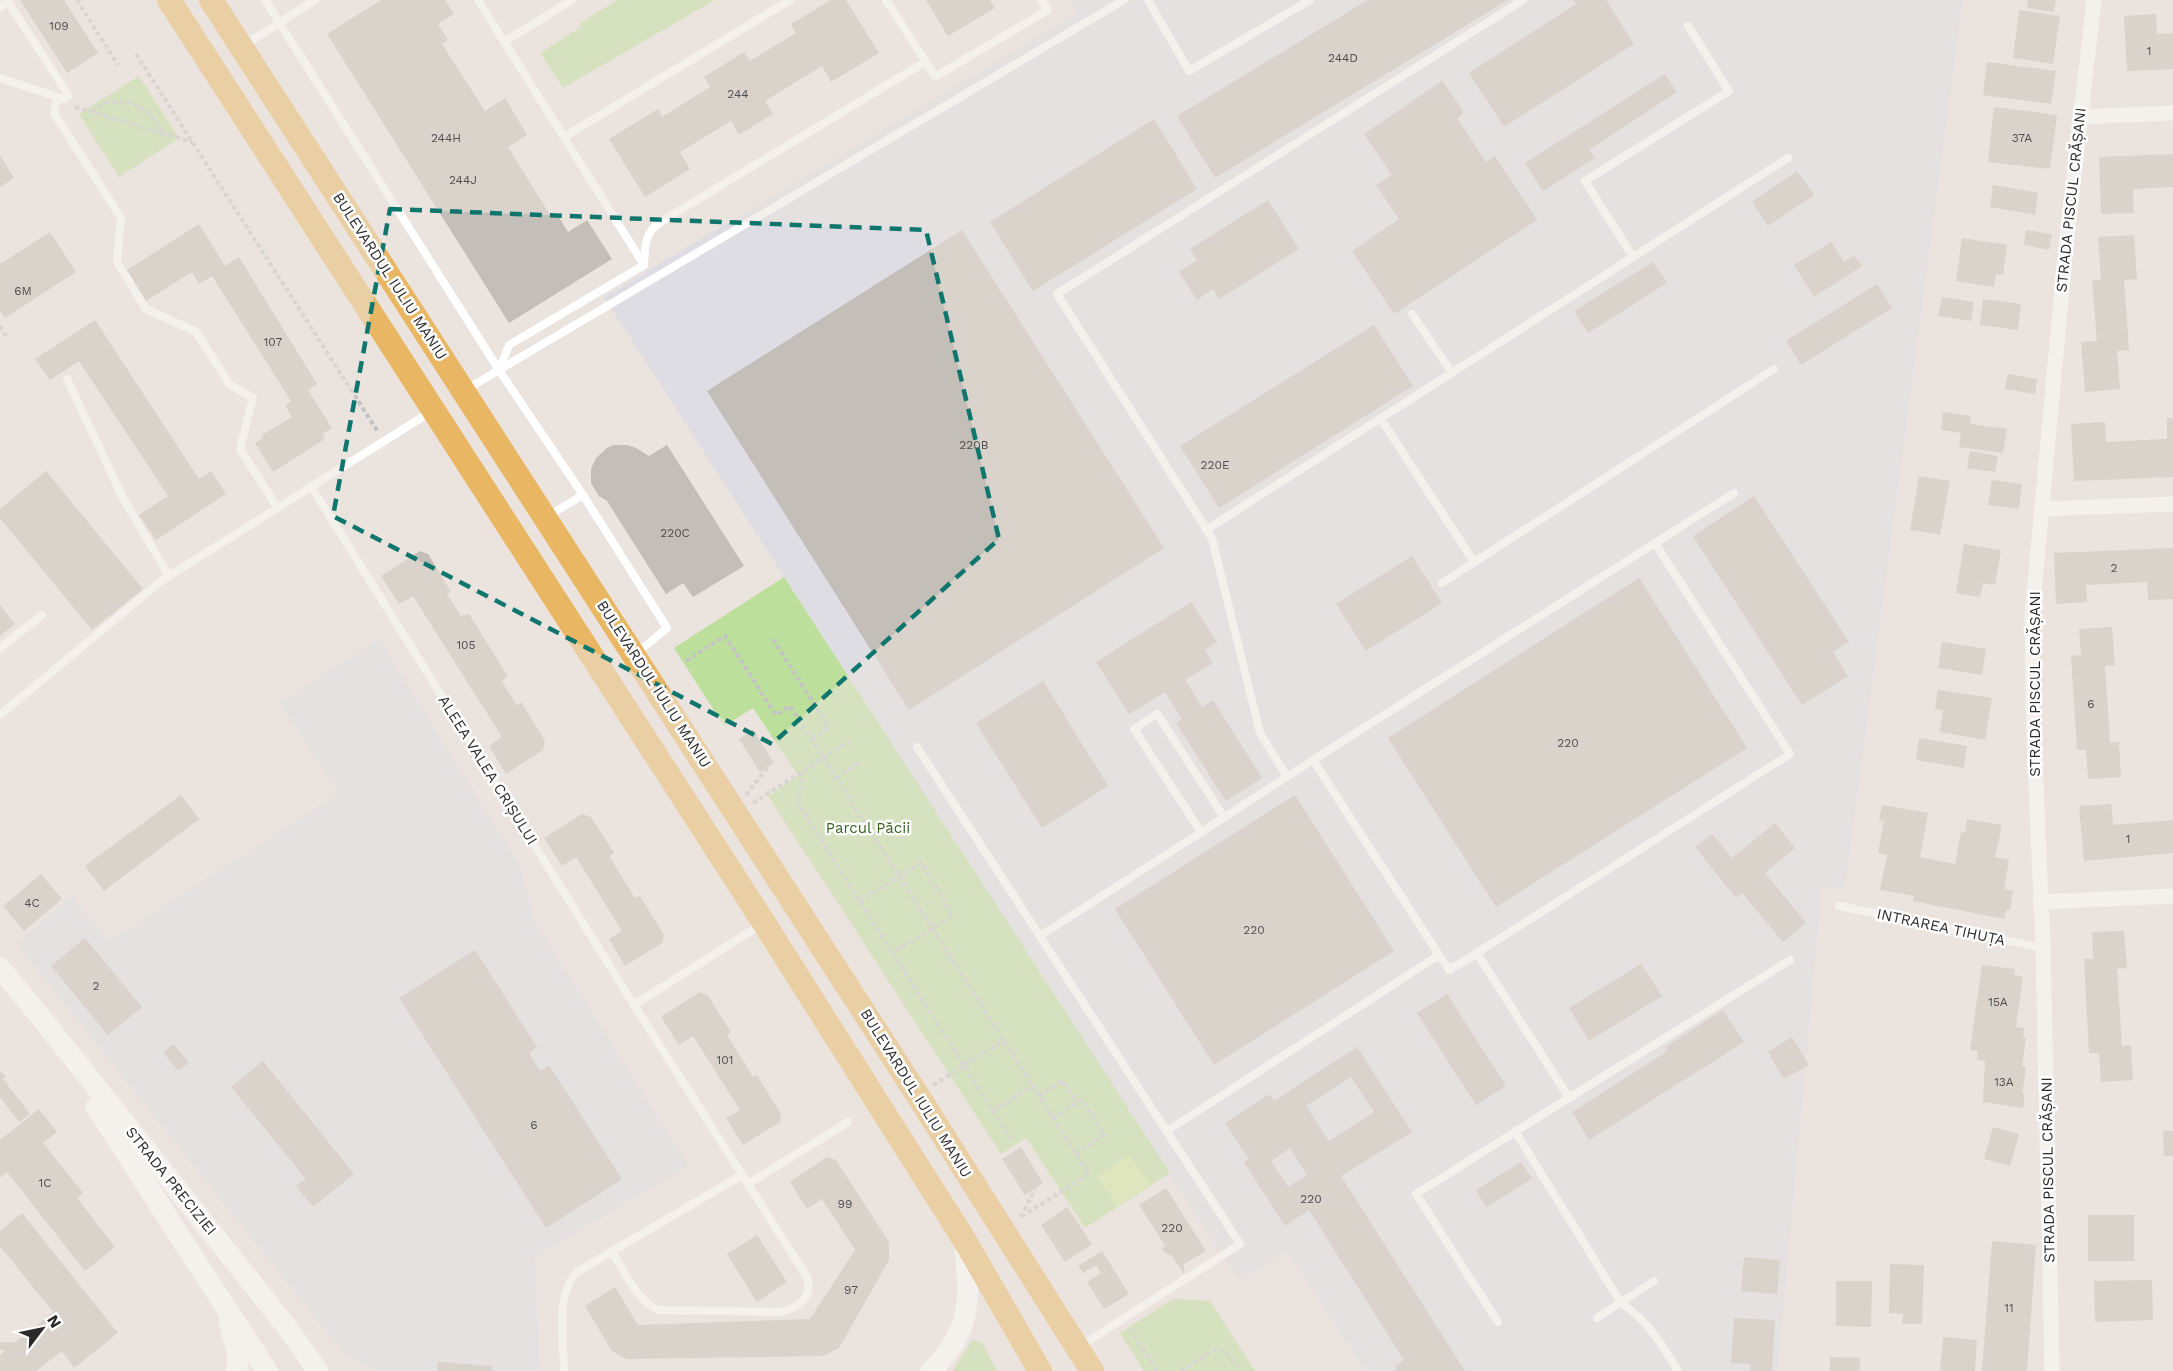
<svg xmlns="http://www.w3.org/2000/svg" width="2173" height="1371" font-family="'Work Sans',sans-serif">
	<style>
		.industrial { fill: #dedde4 }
		.green { fill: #bddf9c }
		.pitch { fill: #d0e698 }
		.building { fill: #c4beb8; fill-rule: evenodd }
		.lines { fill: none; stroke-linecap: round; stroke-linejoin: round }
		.path { stroke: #c3c3c3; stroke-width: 4; stroke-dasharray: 4.5 3; stroke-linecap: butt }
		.lane { stroke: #fff; stroke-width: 8 }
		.street { stroke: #fff; stroke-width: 15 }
		.secondary { stroke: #fff; stroke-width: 21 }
		.primary { stroke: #e9b763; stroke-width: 24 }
		.marked { fill: none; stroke: #0f766e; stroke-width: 4.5; stroke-dasharray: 12 8; stroke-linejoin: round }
		.labels { text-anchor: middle; stroke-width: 5; stroke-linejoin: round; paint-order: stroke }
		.number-label { font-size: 12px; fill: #504f4e }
		.street-label { font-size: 15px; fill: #2a2a2a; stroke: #fff }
		.park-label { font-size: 15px; fill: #36631e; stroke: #fff }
	</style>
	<rect width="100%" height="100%" fill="#ebe3dd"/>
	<g class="industrial">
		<path d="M1070 0H1963L1845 890 1822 888 1778 1371H1365L1287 1251 1239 1282 604 297 1077 13Z"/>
		<path d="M379 639 521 867 535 921 689 1166 535 1257 540 1371H375L343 1352 16 943 72 896 109 941 338 794 280 702Z"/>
	</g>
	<g class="green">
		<path d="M617 0H715L563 88 540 53 581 27 579 24Z"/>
		<path d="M139 76 179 138 119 177 79 114Z"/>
		<path d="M784 577 1170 1173 1085 1228 1026 1138 1001 1154 768 796 798 776 753 708 724 726 674 648Z"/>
		<path d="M1173 1299 1210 1301 1255 1371H1144L1120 1333Z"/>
		<path d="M974 1340 982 1343 997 1371H953L971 1342Z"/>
	</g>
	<path class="pitch" d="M1130 1155 1150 1185 1117 1207 1097 1176Z"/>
	<g class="building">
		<path d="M20 0H64L98 53 67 73Z"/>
		<path d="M381 0H445L454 14 438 24 448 40 442 44 485 111 505 98 527 135 508 147 552 218 557 214 568 232 587 220 612 259 509 323 327 34Z"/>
		<path d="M831 0H846L879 53 831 82 822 66 765 101 773 114 739 135 731 121 680 152 690 169 645 197 609 139 658 109 662 117 710 87 704 77 744 52 750 61 796 33 791 24Z"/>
		<path d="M926 0H990L995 8 948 36Z"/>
		<path d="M1368 0H1508L1215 178 1177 116Z"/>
		<path d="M1574 0H1606L1634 44 1504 127 1469 73 1576 4Z"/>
		<path d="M2028 0H2056L2054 12 2027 8Z"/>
		<path d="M2019 10 2060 16 2053 64 2013 58Z"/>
		<path d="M2156 14 2157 34 2173 33V69L2127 71 2124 16Z"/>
		<path d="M1987 62 2056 71 2051 104 1983 95Z"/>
		<path d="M1665 74 1677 92 1589 150 1595 158 1543 191 1525 163Z"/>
		<path d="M1442 81 1464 112 1457 118 1486 162 1495 156 1537 220 1394 314 1352 251 1399 219 1376 185 1392 175 1364 134Z"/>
		<path d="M1994 107 2057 115 2050 169 1988 162Z"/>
		<path d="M1154 119 1197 189 1033 291 990 222Z"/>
		<path d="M2173 154V187L2133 189 2134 213 2101 214 2099 157Z"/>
		<path d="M0 155 14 178 0 187Z"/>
		<path d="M1797 171 1814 195 1768 226 1752 202Z"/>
		<path d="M1993 185 2038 193 2035 215 1990 207Z"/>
		<path d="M1268 200 1299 249 1219 299 1213 289 1197 300 1179 272 1197 260 1190 249Z"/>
		<path d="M199 224 225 266 239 257 317 384 308 390 332 428 322 434 325 439 273 472 255 443 263 438 262 435 292 417 285 405 291 401 212 276 199 284 192 272 146 301 127 270Z"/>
		<path d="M962 230 1164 548 909 710 707 391Z"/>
		<path d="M2026 230 2052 234 2049 250 2024 245Z"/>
		<path d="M50 232 76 272 5 318 0 310V264Z"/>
		<path d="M2134 235 2137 279 2124 280 2129 350 2117 351 2120 389 2085 392 2081 342 2097 341 2092 280H2101L2098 237Z"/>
		<path d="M1962 238 2007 245 2003 275 1996 274 1994 287 1956 281Z"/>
		<path d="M1831 242 1844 262 1854 255 1862 266 1814 297 1794 265Z"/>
		<path d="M1653 262 1667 283 1588 333 1574 311Z"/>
		<path d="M1877 284 1892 308 1801 365 1786 341Z"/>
		<path d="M1942 297 1974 302 1971 321 1938 316Z"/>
		<path d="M1983 299 2021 304 2018 330 1980 325Z"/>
		<path d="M95 320 199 479 211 471 226 494 156 540 139 515 168 496 79 361 50 380 35 359Z"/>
		<path d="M1374 325 1413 386 1219 508 1180 446Z"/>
		<path d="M2008 374 2037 379 2035 394 2005 389Z"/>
		<path d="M1943 412 1971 416 1970 424 2007 429 2003 453 1959 447 1961 433 1941 430Z"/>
		<path d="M2167 418H2173V477L2074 481 2071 424 2105 422 2106 442 2167 439Z"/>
		<path d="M614 445H627L636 448 649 456 667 445 744 566 693 597 683 583 666 594 607 501 599 496 591 483V469L596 458 607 448Z"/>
		<path d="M1970 451 1998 456 1995 472 1967 468Z"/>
		<path d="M46 471 143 589 92 630 0 518V509Z"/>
		<path d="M1919 476 1950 481 1940 535 1910 530Z"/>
		<path d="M1992 480 2022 484 2019 509 1988 505Z"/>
		<path d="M1754 496 1849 642 1833 652 1848 676 1802 705 1693 536Z"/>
		<path d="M1964 544 2001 550 1995 585 1983 583 1980 597 1956 593Z"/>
		<path d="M2173 548V599L2148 600 2147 582 2086 585 2087 602 2056 604 2054 553Z"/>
		<path d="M420 551 428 554 451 592 447 594 461 616 469 614 507 675 502 682 517 705 521 702 545 741 543 750 506 774 489 746 502 737 413 596 399 604 381 576Z"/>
		<path d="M1412 556 1442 603 1366 651 1336 604Z"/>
		<path d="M1639 578 1747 748 1496 907 1388 738Z"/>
		<path d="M1191 602 1217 642 1205 650 1213 663 1185 680 1202 707 1213 700 1262 778 1226 801 1176 723 1182 719 1165 692 1129 714 1096 662Z"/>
		<path d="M0 605 15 624 0 636Z"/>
		<path d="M2112 627 2115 665 2105 666 2110 742H2119L2121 777 2088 779 2086 750H2077L2071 656 2081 655 2079 629Z"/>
		<path d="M1942 642 1986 649 1982 675 1938 668Z"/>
		<path d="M1043 681 1108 786 1042 828 976 723Z"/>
		<path d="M1938 690 1992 698 1985 740 1940 732 1943 710 1935 709Z"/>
		<path d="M753 730 774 763 760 772 739 739Z"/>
		<path d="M1919 738 1967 746 1964 768 1916 760Z"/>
		<path d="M181 795 199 819 104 891 85 866Z"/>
		<path d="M1295 795 1394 951 1214 1065 1115 909Z"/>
		<path d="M2111 804 2113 825 2173 820V853L2084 861 2079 806Z"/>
		<path d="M1882 805 1928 813 1920 857 1955 864 1961 832 1965 833 1967 819 2002 825 1995 857 2009 860 2004 889 2013 891 2010 910H2006L2004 919 1913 901 1914 896 1880 890 1887 855 1878 853 1884 821 1879 820Z"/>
		<path d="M582 814 591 817 614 853 609 856 635 898 640 896 664 935 662 943 625 966 609 939 622 931 576 857 562 866 544 838Z"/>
		<path d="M1775 823 1795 848 1765 873 1806 923 1783 942 1742 893 1736 898 1695 847 1712 834 1732 858Z"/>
		<path d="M41 874 62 899 24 931 3 906Z"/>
		<path d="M2124 931 2127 968 2117 969 2122 1046 2131 1045 2133 1080 2101 1082 2099 1053H2089L2084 959H2093L2092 932Z"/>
		<path d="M85 938 142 1007 108 1035 51 966Z"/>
		<path d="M475 950 537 1047 529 1053 540 1071 549 1065 622 1179 546 1228 399 998Z"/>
		<path d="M1641 964 1662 996 1589 1041 1569 1008Z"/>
		<path d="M1982 965 2015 969 2014 975 2023 977 2016 1027 2024 1028 2023 1038H2026L2022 1066 2026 1067 2022 1094H2025L2023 1108 1983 1102 1985 1061 1977 1060 1978 1051 1970 1050Z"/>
		<path d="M700 992 708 996 731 1032 727 1035 753 1077 757 1075 781 1114 780 1122 743 1145 726 1118 740 1110 693 1036 679 1045 661 1017Z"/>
		<path d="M1447 994 1506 1086 1476 1105 1417 1013Z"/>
		<path d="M1723 1010 1744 1042 1589 1140 1572 1112 1668 1051 1665 1047Z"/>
		<path d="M1792 1037 1809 1065 1784 1079 1768 1052Z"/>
		<path d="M173 1044 189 1062 179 1071 163 1053Z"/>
		<path d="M1357 1047 1412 1132 1341 1176 1465 1371H1397L1395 1367 1404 1360 1309 1210 1285 1226 1244 1162 1249 1159 1225 1123 1270 1094 1274 1101ZM1351 1077 1374 1112 1329 1141 1306 1106ZM1290 1148 1307 1175 1288 1187 1271 1161Z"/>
		<path d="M263 1061 354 1174 313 1207 296 1186 306 1179 231 1087Z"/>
		<path d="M0 1070 6 1077 3 1079 30 1114 19 1122 0 1097Z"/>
		<path d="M39 1109 57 1132 43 1143 83 1193 77 1198 115 1247 85 1271 7 1172 0 1178V1140Z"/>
		<path d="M1993 1127 2019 1134 2010 1166 1984 1159Z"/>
		<path d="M2163 1131H2173V1156H2164Z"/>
		<path d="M1021 1147 1043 1183 1025 1195 1002 1159Z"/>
		<path d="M827 1157 836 1160 889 1242V1260L839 1348 824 1356 626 1359 612 1351 585 1306 615 1287 638 1325 810 1319 855 1250 822 1199 807 1209 790 1182Z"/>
		<path d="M1521 1162 1532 1179 1486 1207 1476 1190Z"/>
		<path d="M1166 1188 1206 1251 1184 1264V1274L1172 1256 1163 1251 1162 1247H1166L1139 1205Z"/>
		<path d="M1067 1207 1092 1244 1065 1262 1041 1225Z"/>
		<path d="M22 1213 118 1333 74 1368 62 1351 36 1371H0V1355L6 1350H0V1342H16L53 1312 0 1246V1231Z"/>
		<rect x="2088" y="1215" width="46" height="46"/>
		<path d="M757 1235 787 1282 757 1302 727 1254Z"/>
		<path d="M1992 1241 2036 1245 2027 1371H1982Z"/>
		<path d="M1102 1251 1129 1294 1104 1309 1087 1282 1101 1273 1096 1265 1083 1273 1078 1266Z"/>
		<path d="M1744 1257 1780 1260 1777 1294 1741 1291Z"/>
		<path d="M1890 1264 1924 1265 1922 1324H1902L1903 1314 1889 1313Z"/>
		<path d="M2152 1280 2153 1320 2095 1322 2094 1281Z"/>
		<path d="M1836 1281H1872L1871 1327 1836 1326Z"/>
		<path d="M1734 1318 1775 1320 1772 1371H1750L1751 1364 1731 1363Z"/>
		<path d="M1943 1337 1977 1340 1975 1371H1940Z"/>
		<path d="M1830 1357 1860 1358V1371H1830Z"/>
		<path d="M438 1362 492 1366V1371H437Z"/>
	</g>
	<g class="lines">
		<g class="path">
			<path d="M77 0 118 65"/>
			<path d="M136 54 378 432"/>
			<path d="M75 107 192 142"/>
			<path d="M92 112 106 102H128L147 111 162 132"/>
			<path d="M0 326 7 338"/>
			<path d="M773 639 829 727 811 739"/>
			<path d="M686 661 725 636 776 715 790 706 1089 1174 1021 1217 1019 1215"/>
			<path d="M802 771 798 804 993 1111 1032 1086"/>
			<path d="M836 778 861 762"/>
			<path d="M746 795 768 767"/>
			<path d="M753 803 849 741"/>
			<path d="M860 901 921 863 953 915 893 953"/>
			<path d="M933 1085 1004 1040"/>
			<path d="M1039 1096 1062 1081 1077 1103"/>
			<path d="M993 1111 1013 1141"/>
			<path d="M1053 1118 1082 1100 1104 1135 1076 1154"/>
			<path d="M1021 1217 1035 1189"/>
			<path d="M1130 1329 1157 1371"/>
			<path d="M1181 1371 1216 1349 1227 1353 1239 1371"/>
		</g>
		<g class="lane">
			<path d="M265 0 499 370 583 495 667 628 637 653"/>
			<path d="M478 0 644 265"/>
			<path d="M886 0 935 76 938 75 1048 10 1041 0"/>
			<path d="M1148 0 1189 71 1310 0"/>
			<path d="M0 7 8 2 69 96"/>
			<path d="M504 42 572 0"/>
			<path d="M243 46 315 0"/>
			<path d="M0 78 64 99"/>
			<path d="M58 97 54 113 121 218 117 262 146 309 196 332 230 385 253 398 240 449 277 507"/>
			<path d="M564 137 790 0"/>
			<path d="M1633 257 1585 181 1729 91 1688 26"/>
			<path d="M644 265C645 248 644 234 659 223L925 62"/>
			<path d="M1412 314 1452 373"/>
			<path d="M499 370 509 345 644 265"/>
			<path d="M67 379 124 500 169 576"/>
			<path d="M467 389 1124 0"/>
			<path d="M1381 419 1474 562"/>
			<path d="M311 486 634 1005 807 1277C814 1296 798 1308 781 1312L659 1310C639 1304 623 1269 612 1252"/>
			<path d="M548 516 583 495"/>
			<path d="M1206 530 1788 158"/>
			<path d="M1442 583 1774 369"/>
			<path d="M0 648 42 615"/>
			<path d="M0 715 161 581 432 411"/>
			<path d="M917 747 1240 1244 1079 1347"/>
			<path d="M1313 760 1734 493"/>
			<path d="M1287 777 1260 733 1212 538 1057 294 1523 0"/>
			<path d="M1201 832 1134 729 1157 714 1224 817"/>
			<path d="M1839 906 2043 948"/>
			<path d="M1040 936 1313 760 1439 955 1167 1131"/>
			<path d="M1439 955 1449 970 1479 952"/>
			<path d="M634 1005 762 924"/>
			<path d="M1569 1098 1790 960"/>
			<path d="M1515 1131 1621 1303C1647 1320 1662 1344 1678 1371"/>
			<path d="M748 1184 848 1122"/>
			<path d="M1597 1318 1654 1281"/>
			<path d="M1498 1322 1416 1194 1569 1098 1477 953 1790 754 1655 543"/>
			<path d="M564 1371C564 1342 555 1294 577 1272L742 1175"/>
		</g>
		<g class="street">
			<path d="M2080 117 2173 113"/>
			<path d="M2041 509 2173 504"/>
			<path d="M2040 902 2173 896"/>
			<path d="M2052 1371 2043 948 2033 713 2032 616 2065 255 2094 0"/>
		</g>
		<g class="secondary">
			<path d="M0 968 43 1020 286 1326 318 1371"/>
			<path d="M96 1107 267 1371"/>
			<path d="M229 1321 238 1356 237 1371"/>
			<path d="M931 1371C974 1330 969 1297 965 1242"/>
		</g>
		<g class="primary">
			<path d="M169 0 764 923 965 1241 1040 1371"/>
			<path d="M211 0 920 1099 1092 1371"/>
		</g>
	</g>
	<path d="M0 0H2173V1371H0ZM390 209 926 230 999 539 772 744 333 516Z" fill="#ebe3dd" fill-opacity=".55" fill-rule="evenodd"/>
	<path class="marked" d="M390 209 926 230 999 539 772 744 333 516Z"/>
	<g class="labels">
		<g class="number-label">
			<text x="59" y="30">109</text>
			<text x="2149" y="55">1</text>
			<text x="1343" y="62">244D</text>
			<text x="738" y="98">244</text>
			<text x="446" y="142">244H</text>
			<text x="2022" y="142">37A</text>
			<text x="463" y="184">244J</text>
			<text x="23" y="295">6M</text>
			<text x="273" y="346">107</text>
			<text x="974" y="449">220B</text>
			<text x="1215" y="469">220E</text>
			<text x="675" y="537">220C</text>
			<text x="2114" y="572">2</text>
			<text x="466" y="649">105</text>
			<text x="2091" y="708">6</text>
			<text x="1568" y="747">220</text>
			<text x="2128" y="843">1</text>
			<text x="32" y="907">4C</text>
			<text x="1254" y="934">220</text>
			<text x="96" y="990">2</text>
			<text x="1998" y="1006">15A</text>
			<text x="725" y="1064">101</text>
			<text x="2004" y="1086">13A</text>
			<text x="534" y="1129">6</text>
			<text x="45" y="1187">1C</text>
			<text x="1311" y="1203">220</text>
			<text x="845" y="1208">99</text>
			<text x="1172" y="1232">220</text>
			<text x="851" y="1294">97</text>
			<text x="2009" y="1312">11</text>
		</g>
		<g class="street-label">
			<text transform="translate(2071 200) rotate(-84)" y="5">STRADA PISCUL CRĂȘANI</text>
			<text transform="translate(390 276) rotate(57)" y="5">BULEVARDUL IULIU MANIU</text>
			<text transform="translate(654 684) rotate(57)" y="5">BULEVARDUL IULIU MANIU</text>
			<text transform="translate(2035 684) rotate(-90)" y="5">STRADA PISCUL CRĂȘANI</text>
			<text transform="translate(488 770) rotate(58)" y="5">ALEEA VALEA CRIȘULUI</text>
			<text transform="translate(1941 927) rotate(12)" y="5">INTRAREA TIHUȚA</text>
			<text transform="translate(916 1093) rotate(58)" y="5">BULEVARDUL IULIU MANIU</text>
			<text transform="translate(2048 1170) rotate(-91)" y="5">STRADA PISCUL CRĂȘANI</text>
			<text transform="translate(171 1181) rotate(51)" y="5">STRADA PRECIZIEI</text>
		</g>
		<g class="park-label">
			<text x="868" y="833">Parcul Păcii</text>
		</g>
	</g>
	<g transform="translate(42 1329) rotate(58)" stroke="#ffffff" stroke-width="4.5" paint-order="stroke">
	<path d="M0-4.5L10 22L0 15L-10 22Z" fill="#2a2a2a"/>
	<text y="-9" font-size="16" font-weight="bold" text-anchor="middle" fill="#2a2a2a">N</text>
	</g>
</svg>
